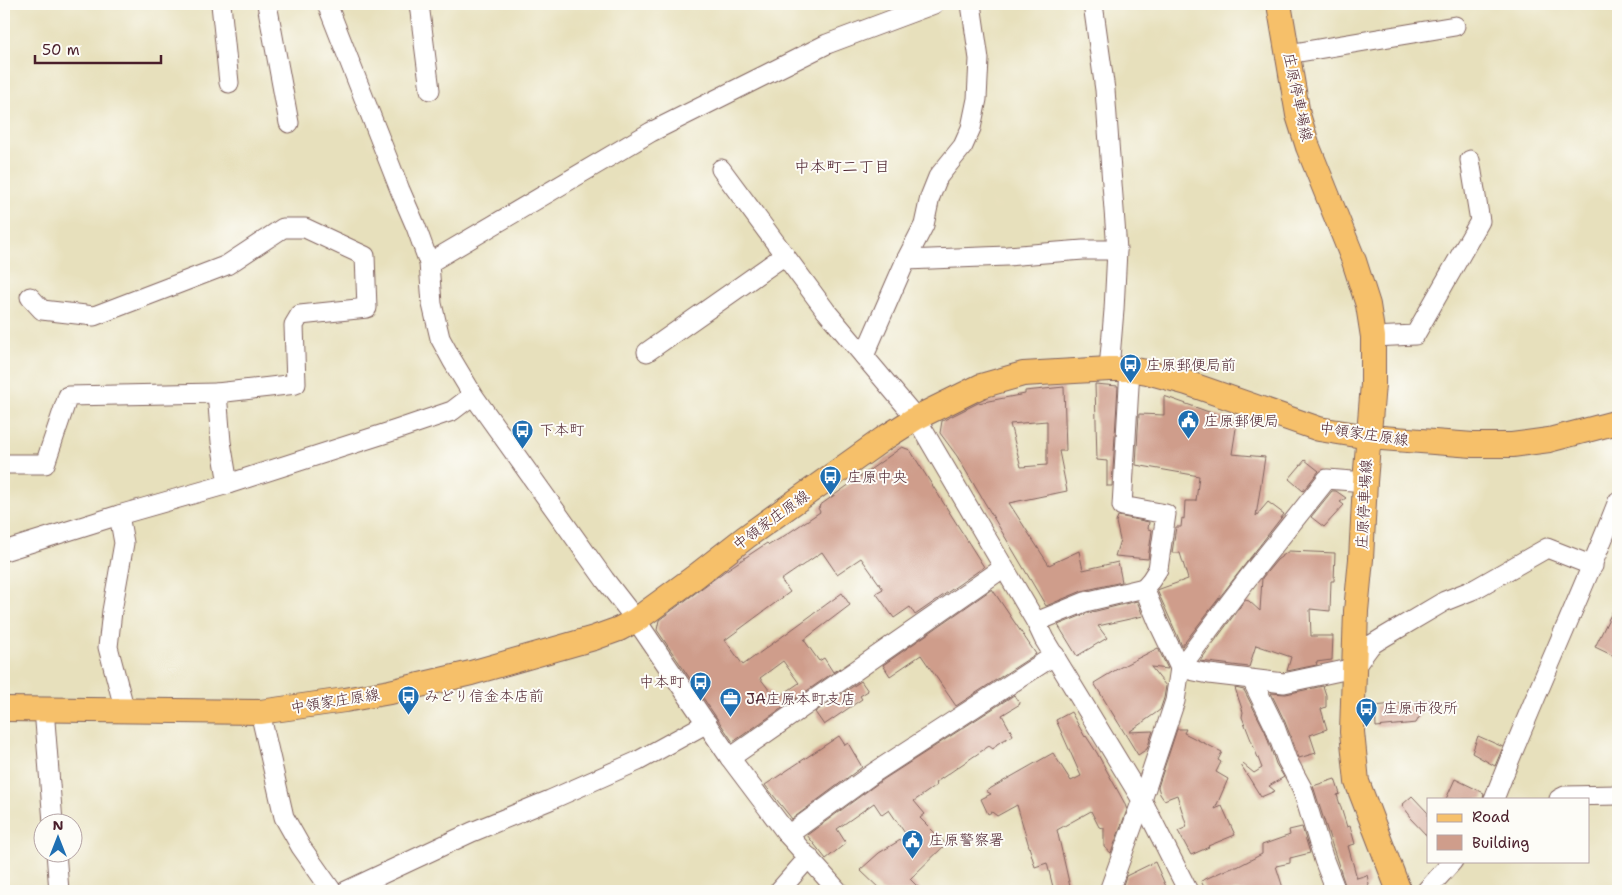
<svg xmlns="http://www.w3.org/2000/svg" width="1622" height="895" font-family="'Shantell Sans','Klee One',sans-serif">
	<style>
		.building { fill: #cf9d8b; fill-rule: evenodd }
		.lines { fill: none; stroke-linecap: round; stroke-linejoin: round }
		.minor-casing { stroke: #81635e; stroke-width: 21 }
		.major-casing { stroke: #81635e; stroke-width: 26 }
		.minor { stroke: #fff; stroke-width: 19 }
		.major { stroke: #f6c06b; stroke-width: 24 }
		.labels { text-anchor: middle; stroke-width: 4; stroke-linejoin: round; paint-order: stroke }
		.street-label { font-size: 15px; fill: #4a1f2b; stroke: #fdfcf7 }
		.poi-label { font-size: 15px; fill: #4a1f2b; stroke: #fdfcf7; text-anchor: start }
		.neighbourhood-label { font-size: 16px; fill: #4a1f2b; stroke: #fdfcf7 }
	</style>
	<rect width="100%" height="100%" fill="#fdfcf7"/>
	<filter id="ink" filterUnits="userSpaceOnUse"><feTurbulence type="fractalNoise" baseFrequency=".02" numOctaves="2"/><feDisplacementMap in="SourceGraphic" scale="10" xChannelSelector="R" yChannelSelector="G"/><feConvolveMatrix kernelMatrix="1 2 1 2 8 2 1 2 1" color-interpolation-filters="sRGB"/></filter>
	<filter id="wash" filterUnits="userSpaceOnUse"><feTurbulence type="fractalNoise" baseFrequency=".0096" numOctaves="4" result="noise"/><feDisplacementMap in="SourceGraphic" scale="20" xChannelSelector="R" yChannelSelector="G"/><feGaussianBlur stdDeviation="1.12" result="paint"/><feColorMatrix in="noise" values="0 0 0 0 0 0 0 0 0 0 0 0 0 0 0 0 0 1.4 0 .05"/><feComposite in="paint" operator="in"/></filter>
	<g filter="url(#wash)">
		<rect width="100%" height="100%" fill="#e7e0bc"/>
		<g id="blocks">
			<g class="building">
				<path d="M1095 384 1118 386 1112 486H1107V461L1097 460Z"/>
				<path d="M1064 387 1066 451H1059L1067 491 1009 503 1049 565 1079 551 1083 570 1118 562 1122 582 1082 591 1046 606 957 456 940 433 942 421 978 403 1025 394V391ZM1047 421V465L1021 467 1010 424Z"/>
				<path d="M1164 396 1237 422 1232 454 1265 457 1256 516 1268 502 1284 514 1182 646 1157 590 1188 579 1180 553H1172L1176 527H1181L1182 518 1184 519 1185 501H1196L1199 476 1136 465 1139 414 1164 415Z"/>
				<path d="M902 447 910 450 984 567 915 615 910 607 894 618 876 593 883 589 861 558 837 574 822 552 781 580 790 592 725 640 743 665 842 593 850 605 804 640 819 661 824 658 833 672 840 668 733 742 657 630 659 620 725 571 767 543 769 545 781 538 820 512 818 508 820 507 819 506ZM783 661 799 683 776 699 760 678Z"/>
				<path d="M1305 460 1319 471 1303 491 1289 479Z"/>
				<path d="M1332 491H1336L1346 498 1340 502 1344 505 1324 527 1311 517Z"/>
				<path d="M1118 516 1149 522 1148 529 1152 530 1148 559 1115 556 1120 540 1116 522Z"/>
				<path d="M1289 551 1335 553 1334 581H1331L1330 611 1310 609 1311 636H1333L1332 660 1316 662 1317 665 1287 671 1291 657 1256 645 1249 667 1200 661 1245 600 1249 601 1260 611 1262 578 1277 560Z"/>
				<path d="M992 589 1036 654 956 706 921 655 890 676 883 665Z"/>
				<path d="M1618 600V658L1595 647Z"/>
				<path d="M1137 601 1143 616 1098 626 1107 638 1077 656 1058 625 1088 613Z"/>
				<path d="M1158 648 1168 669 1151 667 1166 686 1164 698 1160 710 1129 732 1153 731 1147 749 1138 755 1094 683 1119 668Z"/>
				<path d="M861 681 868 691 860 696 862 699 824 725 815 712Z"/>
				<path d="M1323 686 1326 695V707L1321 709 1327 729 1310 735 1316 753 1299 758 1285 722 1271 693 1286 694Z"/>
				<path d="M1235 688 1244 690 1265 731 1276 764 1284 777 1269 786 1275 791 1261 797 1241 765 1243 764 1254 773 1262 768 1242 717 1243 712Z"/>
				<path d="M1014 695 1020 704 1002 715 1013 735 997 744 993 749 989 746 961 765 935 783 937 785 914 801 925 814 920 818 946 844 910 879 922 891H882L860 870 879 853 907 836 889 810 882 815 874 803 837 829 846 843 826 859 807 835 881 781Z"/>
				<path d="M1429 700 1416 723 1376 727 1375 706Z"/>
				<path d="M1071 712 1085 737 1086 736 1097 753 1124 802 1127 810 1111 853 1104 847V828L1099 827 1091 811 1057 830 1071 891H1054L1047 863 1035 867 1017 805 997 816 992 812 988 814 981 799 991 794 986 791 1053 753 1071 781 1081 776 1056 720Z"/>
				<path d="M1177 729H1186L1184 733 1222 752 1218 760 1221 762 1216 772 1228 779 1215 809 1222 806 1235 835 1208 846 1209 847 1191 855 1178 831 1187 827 1177 795 1164 800 1160 794 1158 787Z"/>
				<path d="M839 736 845 745 848 743 862 767 792 819 765 785Z"/>
				<path d="M1478 736 1503 747 1495 766 1472 753Z"/>
				<path d="M1335 779 1340 794 1337 795 1347 827 1350 826 1355 844 1348 846 1357 878 1367 875 1369 884 1366 891H1347L1313 786Z"/>
				<path d="M1455 779 1484 793 1483 799H1446Z"/>
				<path d="M1412 796 1428 813V837L1410 818 1411 817 1402 805Z"/>
				<path d="M1302 827 1310 853 1290 858V863L1276 866 1284 891H1206L1201 881 1232 867H1237L1262 854V845L1290 835 1289 830Z"/>
				<path d="M1155 862 1168 891H1121L1126 876Z"/>
			</g>
		</g>
	</g>
	<g filter="url(#ink)">
		<use href="#blocks" fill-opacity="0" stroke="#81635e" stroke-width="1"/>
		<g class="lines">
			<defs>
				<g id="minor">
					<path d="M221 4 229 83"/>
					<path d="M267 4 289 123"/>
					<path d="M327 4 400 190 416 227 429 263 432 304 440 338 452 360 473 395 605 580 636 620 730 758 788 835 838 891"/>
					<path d="M419 4 430 90"/>
					<path d="M1093 4 1105 90 1117 250 1114 310 1109 369"/>
					<path d="M1288 54 1455 26"/>
					<path d="M721 169 826 311 916 418 1036 622 1044 639 1142 800 1188 891"/>
					<path d="M906 260 1007 256 1083 250H1117"/>
					<path d="M429 263 651 132 827 44 934 4"/>
					<path d="M30 297 42 310 94 316 227 265 283 228H305L365 256 367 308 300 315 294 325 296 384 217 393"/>
					<path d="M1373 337 1415 335 1480 221 1470 160"/>
					<path d="M647 352 785 255"/>
					<path d="M864 356 906 260 924 225 930 197 938 177 963 146 971 128 977 99 979 59 971 4"/>
					<path d="M1130 369 1122 506 1166 514 1158 569 1151 580 1144 588"/>
					<path d="M4 464H45L68 396 217 393 221 442 228 484"/>
					<path d="M119 515 124 543 112 611 108 647 125 711"/>
					<path d="M4 551 119 515 228 484 396 430 452 411 473 395"/>
					<path d="M1036 622 1085 602 1144 588 1158 622 1180 668 1209 674 1284 683 1354 668 1371 645 1384 637 1445 601 1475 589 1547 548 1593 566"/>
					<path d="M1252 680 1275 727 1287 760 1302 788 1324 860 1336 891"/>
					<path d="M44 709 53 822"/>
					<path d="M260 712 284 817 301 847 332 891"/>
					<path d="M730 758 1003 568"/>
					<path d="M1494 799C1533 698 1579 601 1618 501"/>
					<path d="M1559 799 1565 796 1618 795"/>
					<path d="M788 835 875 772 1055 655"/>
					<path d="M56 852 59 891"/>
					<path d="M346 891 472 832 550 800 638 761 707 723"/>
					<path d="M779 891 809 857"/>
					<path d="M1109 891 1142 800 1175 701 1180 668 1248 578 1327 479 1365 482"/>
					<path d="M1426 891 1453 861"/>
				</g>
				<g id="major">
					<path d="M1279 4 1298 115 1308 147 1354 261 1368 305 1373 337V384L1365 482 1361 559 1356 611 1352 732 1357 782 1399 891"/>
					<path d="M4 709 260 712 345 700 390 692 471 673 594 638 619 629 636 620 696 576 746 537 883 439 916 418 981 386 1023 374 1109 369H1130L1147 372 1187 383 1319 429 1369 437 1473 445H1512L1549 440 1618 422"/>
				</g>
			</defs>
			<use href="#minor" class="minor-casing"/>
			<use href="#major" class="major-casing"/>
			<use href="#minor" class="minor"/>
			<use href="#major" class="major"/>
		</g>
	</g>
	<defs>
		<symbol id="bus-pin" viewBox="-11 -11 22 30"><path d="M0 17L-7.5 6A9.5 9.5 0 1 1 7.5 6Z" fill="#1f6fb2" stroke="#fdfcf7"/><path d="M-5-6H5V4H4V6H2V4H-2V6H-4V4H-5ZM-3.5-4V0h7V-4ZM-3.5 1.2v1.5H-2V1.2ZM2 1.2v1.5H3.5V1.2Z" fill="#fff"/></symbol>
		<symbol id="civic-pin" viewBox="-11 -11 22 30"><path d="M0 17L-7.5 6A9.5 9.5 0 1 1 7.5 6Z" fill="#1f6fb2" stroke="#fdfcf7"/><path d="M-.6-6.5H3V-4.5H.6V-3L4-1V1h2V6H-6V1h2V-1L-.6-3ZM-1.2 2.5V6h2.4V2.5Z" fill="#fff"/></symbol>
		<symbol id="office-pin" viewBox="-11 -11 22 30"><path d="M0 17L-7.5 6A9.5 9.5 0 1 1 7.5 6Z" fill="#1f6fb2" stroke="#fdfcf7"/><path d="M-6-3h4V-5.5h4V-3h4V5H-6ZM-1-4.5V-3h2v-1.5ZM-6 0V1H6V0Z" fill="#fff"/></symbol>
	</defs>
	<g fill-rule="evenodd">
		<use href="#bus-pin" x="1118" y="352" width="25" height="34"/>
		<use href="#civic-pin" x="1176" y="408" width="25" height="34"/>
		<use href="#bus-pin" x="510" y="418" width="25" height="34"/>
		<use href="#bus-pin" x="818" y="464" width="25" height="34"/>
		<use href="#bus-pin" x="688" y="670" width="25" height="34"/>
		<use href="#bus-pin" x="396" y="684" width="25" height="34"/>
		<use href="#office-pin" x="718" y="686" width="25" height="34"/>
		<use href="#bus-pin" x="1354" y="696" width="25" height="34"/>
		<use href="#civic-pin" x="900" y="828" width="25" height="34"/>
	</g>
	<g class="labels">
		<g class="street-label">
			<text transform="translate(1298 97) rotate(78)" y="5">庄原停車場線</text>
			<text transform="translate(1364 434) rotate(8)" y="5">中領家庄原線</text>
			<text transform="translate(1364 504) rotate(-87)" y="5">庄原停車場線</text>
			<text transform="translate(771 520) rotate(-36)" y="5">中領家庄原線</text>
			<text transform="translate(335 701) rotate(-9)" y="5">中領家庄原線</text>
		</g>
		<g class="poi-label">
			<text x="1146" y="370">庄原郵便局前</text>
			<text x="1204" y="426">庄原郵便局</text>
			<text x="539" y="435">下本町</text>
			<text x="847" y="482">庄原中央</text>
			<text x="684" y="687" text-anchor="end">中本町</text>
			<text x="424" y="701">みどり信金本店前</text>
			<text x="746" y="704">JA庄原本町支店</text>
			<text x="1383" y="713">庄原市役所</text>
			<text x="929" y="845">庄原警察署</text>
		</g>
		<g class="neighbourhood-label">
			<text x="842" y="172">中本町二丁目</text>
		</g>
	</g>
	<rect width="1622" height="895" fill="none" stroke="#fdfcf7" stroke-width="20"/>
	<rect x="1427" y="798" width="162" height="65" fill="#fdfcf7" stroke="#b5a4a5"/>
	<rect x="1437" y="814" width="25" height="8" fill="#f6c06b" stroke="#b5a4a5"/>
	<text x="1472" y="822" font-size="15" fill="#4a1f2b">Road</text>
	<rect x="1437" y="835" width="25" height="15" fill="#cf9d8b" stroke="#b5a4a5"/>
	<text x="1472" y="848" font-size="15" fill="#4a1f2b">Building</text>
	<g transform="translate(58 838)"><circle r="24" fill="#fdfcf7" stroke="#b5a4a5"/>
	<path d="M0-4L9 19L0 12L-9 19Z" fill="#1f6fb2"/>
	<text y="-8" font-size="14" font-weight="bold" text-anchor="middle" fill="#4a1f2b">N</text>
	</g>
	<path d="M35 55v8h126v-8" fill="none" stroke="#4a1f2b" stroke-width="2.5"/>
	<text x="42" y="55" font-size="15" fill="#4a1f2b" stroke="#fdfcf7" stroke-width="4" paint-order="stroke">50 m</text>
</svg>
